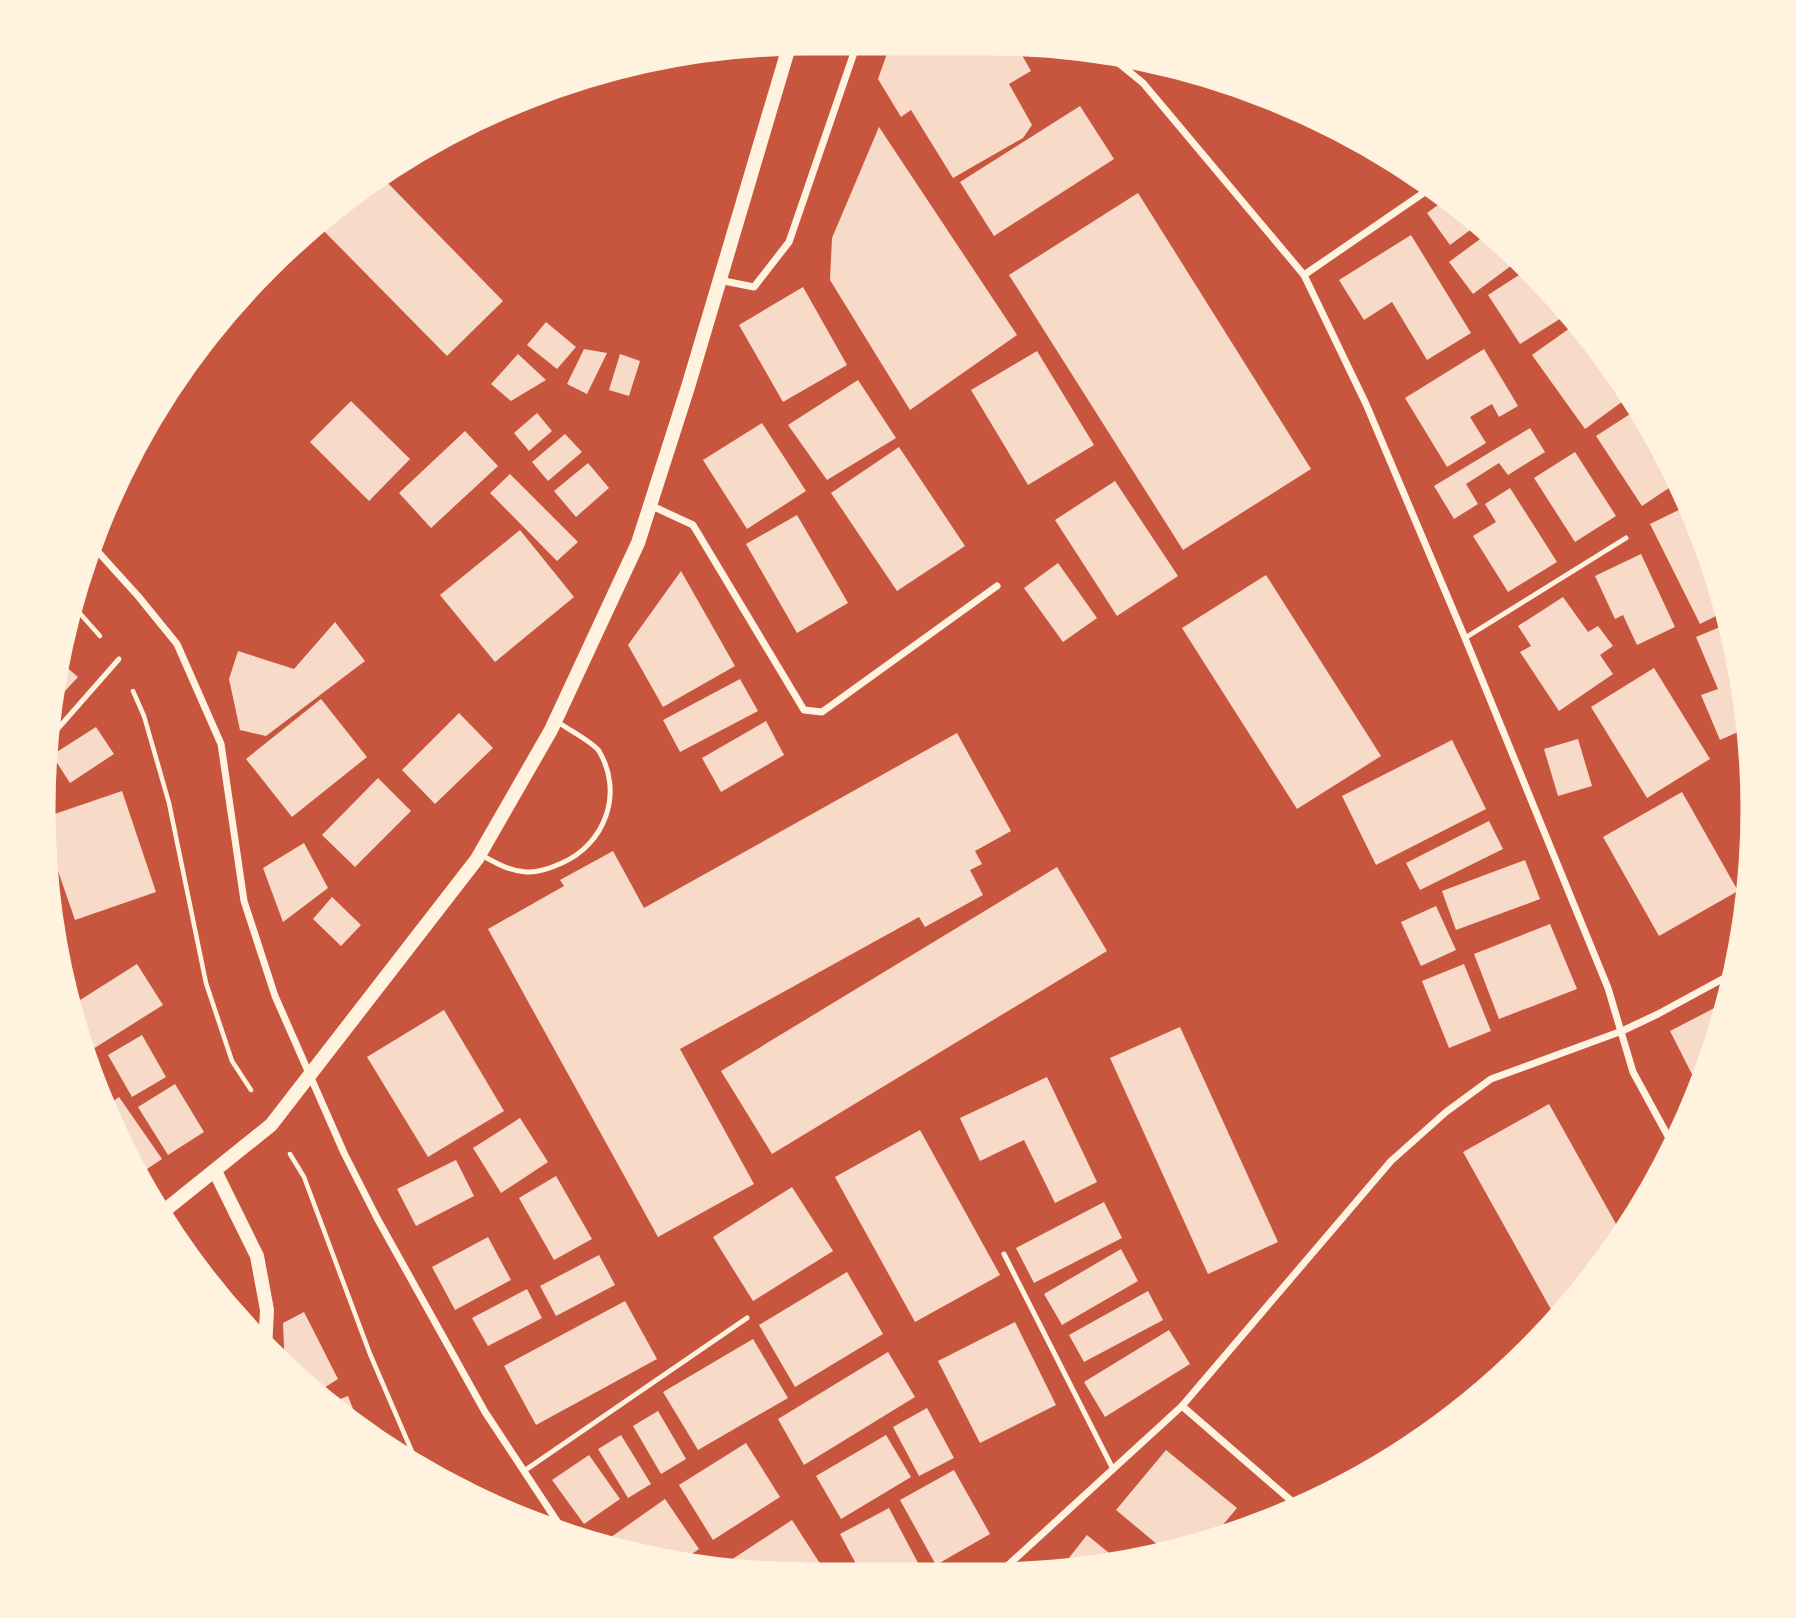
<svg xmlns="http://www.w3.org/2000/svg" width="1796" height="1618" font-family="'Varela Round',sans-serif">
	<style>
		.building { fill: #f7dbc8 }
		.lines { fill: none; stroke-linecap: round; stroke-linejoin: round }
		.path { stroke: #fff3e0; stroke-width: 4.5 }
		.service { stroke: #fff3e0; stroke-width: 5 }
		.minor { stroke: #fff3e0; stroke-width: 7 }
		.secondary { stroke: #fff3e0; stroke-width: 14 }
		.rim { fill: none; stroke: #fff3e0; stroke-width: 9 }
	</style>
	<rect width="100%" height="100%" fill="#c8553d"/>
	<g class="building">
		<path d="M891 42 1018 48 1031 71 1009 84 1032 125 1023 138 953 178 911 110 901 117 878 79Z"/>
		<path d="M685 51 678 61 666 53 673 52Z"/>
		<path d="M1080 106 1114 159 994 236 960 182Z"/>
		<path d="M879 127 1017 335 910 410 830 280 832 238Z"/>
		<path d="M379 174 503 301 447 356 318 225 356 188Z"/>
		<path d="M1138 193 1311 469 1183 550 1009 275Z"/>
		<path d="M1449 197 1481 222 1450 245 1427 213Z"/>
		<path d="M1491 231 1523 257 1473 294 1449 262Z"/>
		<path d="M1411 235 1471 333 1427 360 1392 302 1364 320 1339 280Z"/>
		<path d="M1533 266 1571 312 1520 344 1488 295Z"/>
		<path d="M803 287 847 365 783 402 739 325Z"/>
		<path d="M546 322 576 347 557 369 527 345Z"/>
		<path d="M1577 323 1630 396 1585 429 1532 355Z"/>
		<path d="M584 349 607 353 587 394 567 384Z"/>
		<path d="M1484 349 1518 406 1499 417 1492 404 1470 417 1486 443 1447 467 1405 398Z"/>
		<path d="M1037 351 1094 445 1028 485 971 390Z"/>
		<path d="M518 354 546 380 511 401 491 384Z"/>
		<path d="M620 354 640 361 629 396 609 390Z"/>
		<path d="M858 380 896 438 827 480 788 425Z"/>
		<path d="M351 401 410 459 369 501 310 442Z"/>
		<path d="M1641 407 1681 480 1642 506 1596 436Z"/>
		<path d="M537 413 552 431 529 451 514 433Z"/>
		<path d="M762 423 806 491 747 529 703 460Z"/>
		<path d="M1530 428 1545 452 1508 475 1499 463 1466 484 1478 504 1454 519 1434 486Z"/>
		<path d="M465 431 498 466 431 528 399 493Z"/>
		<path d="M565 434 582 452 548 481 532 462Z"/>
		<path d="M899 447 965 546 897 591 831 493Z"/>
		<path d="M1575 452 1616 516 1575 542 1534 478Z"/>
		<path d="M588 463 609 488 576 517 554 491Z"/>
		<path d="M510 474 578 542 557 561 490 493Z"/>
		<path d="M1115 481 1178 576 1117 616 1055 520Z"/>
		<path d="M1510 488 1557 562 1508 592 1473 536 1496 522 1485 504Z"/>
		<path d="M1693 503 1699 514 1728 610 1700 624 1650 524Z"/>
		<path d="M797 515 848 603 797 633 746 544Z"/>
		<path d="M520 530 574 597 495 662 440 595Z"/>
		<path d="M1641 554 1675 627 1637 645 1623 615 1615 619 1595 576Z"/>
		<path d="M1058 563 1097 618 1063 642 1024 588Z"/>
		<path d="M681 571 735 666 663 707 628 645Z"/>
		<path d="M1266 575 1381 756 1297 809 1182 628Z"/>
		<path d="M1563 597 1588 632 1598 626 1613 646 1600 655 1613 674 1559 711 1520 652 1531 646 1518 626Z"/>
		<path d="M335 622 365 661 266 736 240 730 229 679 238 651 294 669Z"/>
		<path d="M1732 622 1743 658 1749 727 1720 740 1701 695 1718 689 1696 637Z"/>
		<path d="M58 660 78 677 52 705 57 666Z"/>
		<path d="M1654 668 1710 759 1647 798 1591 707Z"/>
		<path d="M740 679 758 711 680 752 663 720Z"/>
		<path d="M321 699 367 757 292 817 246 759Z"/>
		<path d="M459 713 493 748 435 804 402 770Z"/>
		<path d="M766 721 784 755 721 792 702 758Z"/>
		<path d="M96 727 114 754 70 783 52 755Z"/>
		<path d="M957 733 1011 831 975 851 982 864 970 870 983 895 925 927 919 917 680 1049 754 1184 658 1237 488 929 564 886 560 880 613 851 644 908Z"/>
		<path d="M1578 739 1592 786 1558 796 1544 749Z"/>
		<path d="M1452 740 1486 809 1376 865 1342 796Z"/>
		<path d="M378 778 411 811 355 867 322 835Z"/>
		<path d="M122 791 156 892 75 920 40 819Z"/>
		<path d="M1682 792 1738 891 1659 936 1603 837Z"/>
		<path d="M1489 821 1503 849 1420 890 1406 863Z"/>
		<path d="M304 843 328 888 283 922 263 868Z"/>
		<path d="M1525 860 1540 899 1456 930 1442 891Z"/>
		<path d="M1057 867 1107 951 772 1154 721 1071Z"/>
		<path d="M332 897 361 925 341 946 313 919Z"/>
		<path d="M1436 906 1456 950 1421 966 1401 922Z"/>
		<path d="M1550 924 1577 989 1499 1019 1474 954Z"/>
		<path d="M50 927 66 944 53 956Z"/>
		<path d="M137 964 163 1005 85 1054 69 1007Z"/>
		<path d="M1464 964 1491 1031 1449 1048 1422 981Z"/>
		<path d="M1730 1000 1702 1094 1670 1031Z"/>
		<path d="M444 1010 504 1111 428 1157 367 1057Z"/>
		<path d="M1180 1027 1278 1242 1208 1274 1110 1058Z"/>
		<path d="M142 1035 166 1077 132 1097 108 1055Z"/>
		<path d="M1047 1077 1097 1182 1055 1203 1024 1140 980 1161 960 1118Z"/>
		<path d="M175 1084 204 1132 168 1155 138 1107Z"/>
		<path d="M119 1097 162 1159 135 1177 118 1149 104 1108Z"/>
		<path d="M1549 1104 1625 1240 1558 1322 1463 1152Z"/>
		<path d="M520 1118 548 1162 501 1193 473 1148Z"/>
		<path d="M920 1130 1000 1275 915 1322 835 1177Z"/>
		<path d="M456 1160 474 1196 416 1226 397 1189Z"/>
		<path d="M556 1176 592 1239 554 1260 519 1198Z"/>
		<path d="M792 1187 833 1251 753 1301 713 1237Z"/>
		<path d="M1104 1202 1122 1238 1034 1283 1016 1248Z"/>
		<path d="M488 1237 511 1280 455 1310 432 1267Z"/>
		<path d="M1121 1249 1138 1281 1062 1325 1044 1294Z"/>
		<path d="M599 1255 615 1285 556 1316 540 1286Z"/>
		<path d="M847 1272 883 1334 795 1387 759 1325Z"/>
		<path d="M527 1289 542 1318 488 1346 472 1318Z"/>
		<path d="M1148 1291 1163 1320 1084 1362 1069 1335Z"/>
		<path d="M625 1301 657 1359 536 1425 504 1366Z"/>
		<path d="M304 1312 338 1379 311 1396 285 1371 283 1323Z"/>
		<path d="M1015 1322 1056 1405 980 1443 938 1361Z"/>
		<path d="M1169 1330 1190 1364 1105 1417 1084 1382Z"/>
		<path d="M753 1339 788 1398 698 1450 663 1392Z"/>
		<path d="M888 1352 915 1397 804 1465 778 1419Z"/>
		<path d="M348 1396 362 1432 324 1405Z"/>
		<path d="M927 1408 954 1458 919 1476 893 1427Z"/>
		<path d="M658 1411 686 1459 661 1474 633 1426Z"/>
		<path d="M621 1435 651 1484 628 1498 598 1449Z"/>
		<path d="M886 1435 911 1477 841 1519 816 1476Z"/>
		<path d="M746 1443 780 1497 713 1540 679 1485Z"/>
		<path d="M1166 1450 1237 1508 1207 1544 1170 1555 1116 1510Z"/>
		<path d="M589 1455 620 1499 584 1524 552 1480Z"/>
		<path d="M954 1470 990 1534 936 1565 900 1500Z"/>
		<path d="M665 1499 699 1549 676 1565 609 1550 604 1542Z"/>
		<path d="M889 1508 926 1578 863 1577 840 1534Z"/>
		<path d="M792 1520 828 1576 740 1574 731 1560Z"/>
		<path d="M1087 1535 1125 1566 1057 1573Z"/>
	</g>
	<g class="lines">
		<g class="path">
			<path d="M68 600 100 636"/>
			<path d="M133 691 144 716 169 803 206 983 232 1061 251 1090"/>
			<path d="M290 1154 304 1177 370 1354 422 1475"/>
		</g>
		<g class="service">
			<path d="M1465 638 1626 538"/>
			<path d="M47 741 119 659"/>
			<path d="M481 855C496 863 509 871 526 872 538 873 551 868 562 863 605 844 624 793 599 751 593 742 566 728 556 721"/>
			<path d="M1004 1254 1113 1469"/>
			<path d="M524 1471 747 1318"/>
		</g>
		<g class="minor">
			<path d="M1105 52 1143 83 1304 275 1366 404 1465 638 1608 988 1633 1072 1675 1149"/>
			<path d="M1304 275 1435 185"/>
			<path d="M719 280 754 287 789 242 858 41"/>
			<path d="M650 505 693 525 804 710 822 712 997 586"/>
			<path d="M90 543 138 596 177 644 221 744 244 901 275 996 344 1153 377 1218 485 1412 570 1541"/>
			<path d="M1182 1406 1302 1510"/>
			<path d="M993 1579 1182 1406 1391 1161 1446 1112 1491 1079 1622 1031 1658 1014 1739 970"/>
		</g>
		<g class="secondary">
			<path d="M215 1171 257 1256 267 1310 265 1349"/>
			<path d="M159 1215 271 1125 477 859 551 730 638 543 688 387 791 40"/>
		</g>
	</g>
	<path d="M0 0H1796V1618H0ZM809 51H987A758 758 0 0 1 1745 809V809A758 758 0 0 1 987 1567H809A758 758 0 0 1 51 809V809A758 758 0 0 1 809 51Z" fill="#fff3e0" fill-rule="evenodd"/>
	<path class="rim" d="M809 51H987A758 758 0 0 1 1745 809V809A758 758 0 0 1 987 1567H809A758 758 0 0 1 51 809V809A758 758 0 0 1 809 51Z"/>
</svg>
